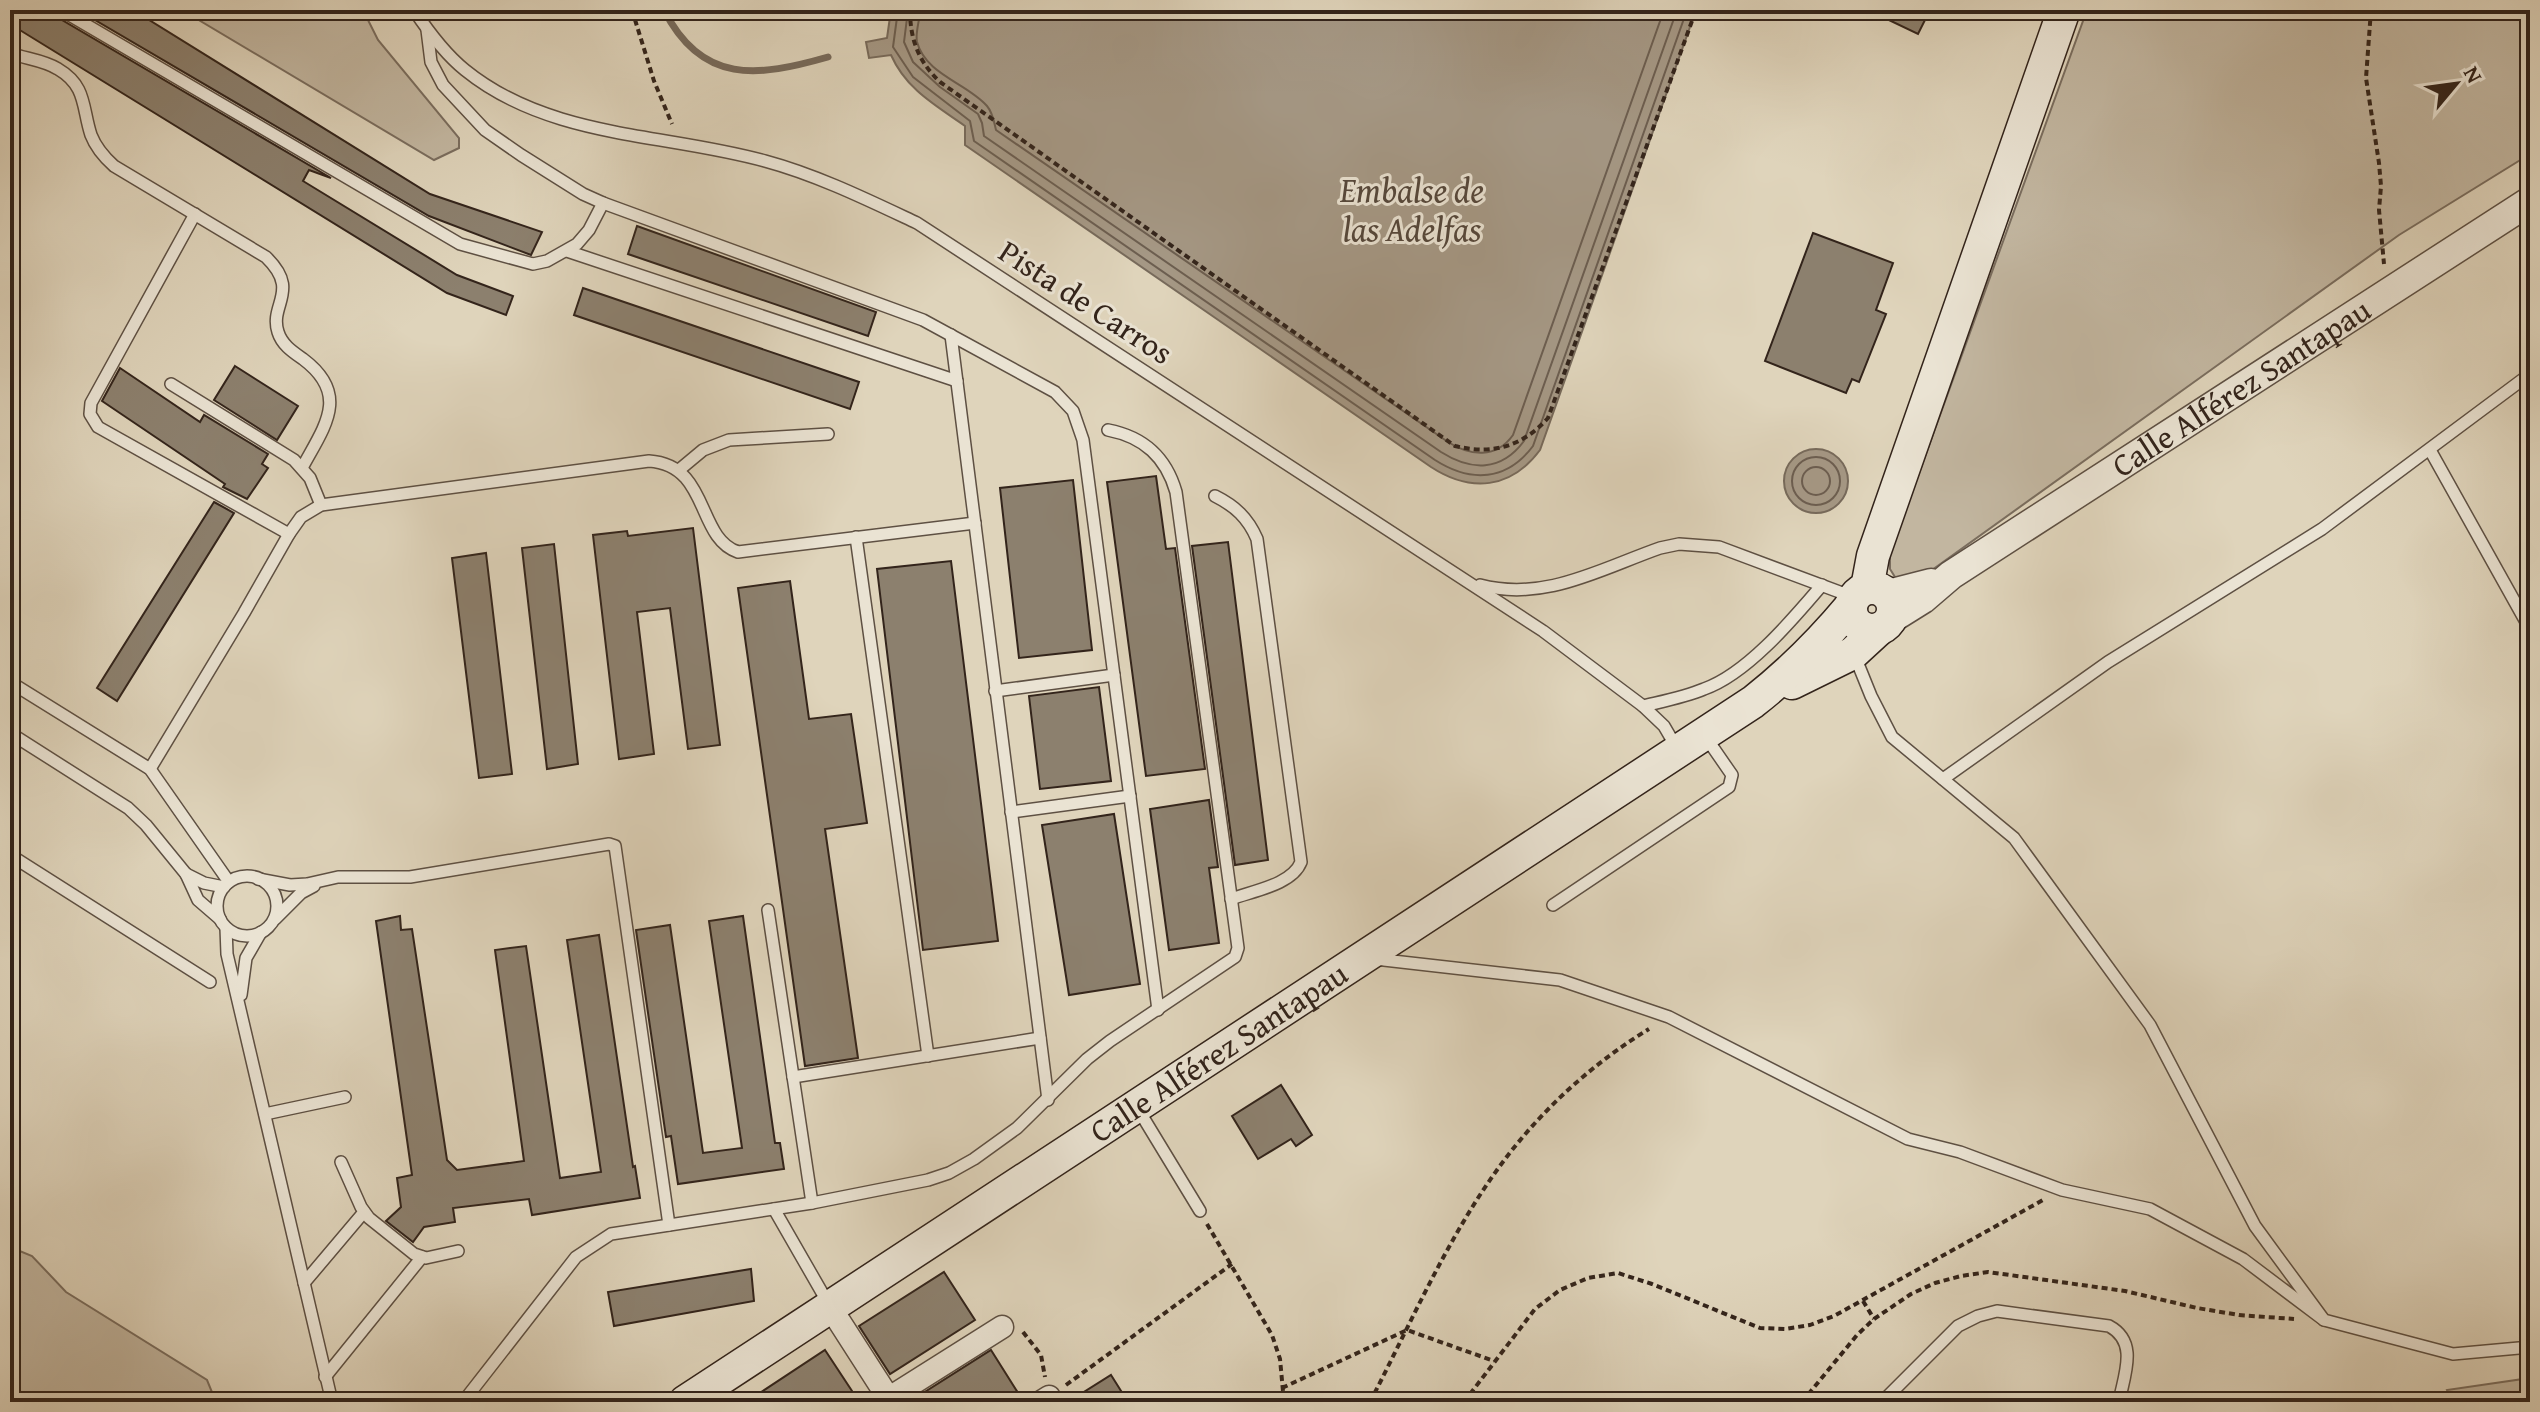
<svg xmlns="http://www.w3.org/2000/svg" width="2540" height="1412" font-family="'Gentium Book Plus',serif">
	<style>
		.green { fill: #c2b6a0; stroke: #7a6d5e; stroke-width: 2 }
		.water { fill: #a59885; stroke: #776a5b; stroke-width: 2 }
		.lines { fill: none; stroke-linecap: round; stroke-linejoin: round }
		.shore { stroke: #6c5e50; stroke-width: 2 }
		.stream { stroke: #776a5b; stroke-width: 7 }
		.building { fill: #8c806e; stroke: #33241b; stroke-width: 2 }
		.service-casing { stroke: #5e5043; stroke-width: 14 }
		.minor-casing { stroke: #5e5043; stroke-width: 25 }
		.tertiary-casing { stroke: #5e5043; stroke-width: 31 }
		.secondary-casing { stroke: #33241b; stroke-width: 35 }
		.path { stroke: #33241b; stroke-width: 4; stroke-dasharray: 6 4; stroke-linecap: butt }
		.service { stroke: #eae3d3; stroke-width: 11 }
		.minor { stroke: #eae3d3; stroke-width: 22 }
		.tertiary { stroke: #eae3d3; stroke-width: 28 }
		.secondary { stroke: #eae3d3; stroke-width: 32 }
		.labels { text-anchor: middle; stroke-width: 6; stroke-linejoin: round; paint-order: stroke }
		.street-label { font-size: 32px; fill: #33241b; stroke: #eae3d3 }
		.water-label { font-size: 34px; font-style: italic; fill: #55473b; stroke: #eae3d3 }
	</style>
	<rect width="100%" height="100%" fill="#dfd4bb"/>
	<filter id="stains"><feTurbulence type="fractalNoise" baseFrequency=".0025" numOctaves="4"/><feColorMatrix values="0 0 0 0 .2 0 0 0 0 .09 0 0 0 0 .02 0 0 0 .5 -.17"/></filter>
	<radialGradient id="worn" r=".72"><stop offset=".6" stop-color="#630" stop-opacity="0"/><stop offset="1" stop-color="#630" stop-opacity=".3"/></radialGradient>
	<g class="green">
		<path d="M182 10H363L378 40 459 138V148L434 160Z"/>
		<path d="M2087 10H2530V154L2399 235 1925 575 1905 578 1895 577 1890 569V553Z"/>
		<path d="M10 1247 32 1256 66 1292 207 1380 216 1402H10Z"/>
		<path d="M2530 1378V1402H2452L2447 1390Z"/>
	</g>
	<g class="water">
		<path d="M891 10H1696L1540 450C1511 489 1471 493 1431 467L965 145V126C935 105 906 89 891 55L869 58 866 42 887 38Z"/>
		<circle cx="1816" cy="481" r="32"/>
	</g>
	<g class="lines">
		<g class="shore">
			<path d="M898 10 893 47 913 77 970 121 974 141 1435 460C1471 483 1507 481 1533 446L1687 10"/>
			<path d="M908 10 904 42 913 62 940 87 978 114 982 123 984 136 1441 452C1471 471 1501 472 1524 441L1677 10"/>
			<path d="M920 10C920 20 915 32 917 42 926 75 967 83 987 106 993 113 994 122 996 130L1448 442C1470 456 1496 459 1513 435L1664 10"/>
			<circle cx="1816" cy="481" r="24"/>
			<circle cx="1816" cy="481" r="14"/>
		</g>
		<path class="stream" d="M664 10C702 85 758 77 828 57"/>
	</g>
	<g class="building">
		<path d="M17 10H53L57 17 331 178 309 170 303 181 457 275 513 296 506 315 447 293 10 24Z"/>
		<path d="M78 10H133L430 194 542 232 531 255 429 216Z"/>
		<path d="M1868 10H1930L1918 34Z"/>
		<path d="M637 226 876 312 868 336 628 254Z"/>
		<path d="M1813 233 1893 263 1876 310 1886 314 1859 382 1852 379 1846 393 1765 361Z"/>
		<path d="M583 288 859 382 850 409 574 315Z"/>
		<path d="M235 366 298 406 277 440 214 400Z"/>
		<path d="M120 368 200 422 204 415 268 454 262 464 268 468 247 499 223 487 225 484 102 401Z"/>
		<path d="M1156 476 1166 549 1175 548 1205 769 1146 776 1107 482Z"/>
		<path d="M1073 480 1092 650 1019 658 1000 488Z"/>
		<path d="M214 502 234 513 117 701 97 688Z"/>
		<path d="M693 528 720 745 688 749 670 608 637 612 654 754 619 759 593 535 627 531 628 536Z"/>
		<path d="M1228 542 1268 860 1235 865 1192 546Z"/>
		<path d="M554 544 578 764 547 769 522 548Z"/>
		<path d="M486 553 512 774 479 778 452 558Z"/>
		<path d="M951 561 998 941 923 950 877 569Z"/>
		<path d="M790 581 809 719 851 714 867 823 825 829 858 1058 805 1066 738 588Z"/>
		<path d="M1099 687 1111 781 1040 789 1029 696Z"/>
		<path d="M1209 800 1218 867 1209 868 1219 943 1169 950 1150 809Z"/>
		<path d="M1114 814 1140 984 1069 995 1042 825Z"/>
		<path d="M400 916 401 930 412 929 447 1160 457 1170 524 1161 495 950 526 946 560 1178 601 1172 567 940 599 935 633 1167 635 1166 640 1198 532 1215 529 1199 453 1208 455 1222 424 1227 413 1242 386 1221 401 1207 397 1178 412 1175 376 921Z"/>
		<path d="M743 916 775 1143H780L784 1169 678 1184 671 1136 666 1137 636 930 670 925 703 1153 742 1148 709 921Z"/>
		<path d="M1281 1085 1312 1135 1296 1146 1291 1139 1258 1159 1232 1116Z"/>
		<path d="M751 1269 754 1301 614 1326 608 1292Z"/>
		<path d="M944 1272 975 1320 890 1374 859 1326Z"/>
		<path d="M825 1350 854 1394 843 1402H746Z"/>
		<path d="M991 1350 1020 1396 1010 1402H909Z"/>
		<path d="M1111 1375 1128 1402H1068Z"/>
	</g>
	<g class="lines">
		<defs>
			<g id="service">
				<path d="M61 10 460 244 533 264 547 261 577 244 589 230 603 203"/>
				<path d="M414 10C428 31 445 54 465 70 550 139 665 133 765 161 817 175 868 200 917 223L1543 631 1643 706 1664 726 1678 750"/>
				<path d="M427 30 431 62 443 85 485 130 521 155 583 194 603 203 923 320 1055 392 1073 411 1083 440 1158 1010"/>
				<path d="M10 53C26 59 44 60 58 69 87 86 82 108 91 135 96 148 104 157 114 166L266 257C301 291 269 304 278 332 282 345 293 352 303 359 351 395 324 427 302 468"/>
				<path d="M195 214 91 403 90 414 98 427 289 534"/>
				<path d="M567 251 957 381"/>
				<path d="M951 335 1048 1100"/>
				<path d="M171 384 294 460 310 478 321 505"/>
				<path d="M2430 450 2530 629"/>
				<path d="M679 470 703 450 729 440 828 434"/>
				<path d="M1215 496C1235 506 1248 518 1257 539L1301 862C1292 885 1252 891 1231 899"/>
				<path d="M856 537 928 1056"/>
				<path d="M1480 585C1545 602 1600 569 1660 548L1679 544 1719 547 1853 597"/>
				<path d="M1854 654 1871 696 1892 737 2014 838 2150 1025 2255 1226 2324 1320 2453 1354 2530 1347"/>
				<path d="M10 682 150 769 229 882"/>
				<path d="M995 691 1114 675"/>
				<path d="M1643 706C1664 701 1685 697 1704 689 1747 674 1793 619 1822 585"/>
				<path d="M10 733 128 808 146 825 186 874 198 900 220 919"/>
				<path d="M150 769 244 613 289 534 301 517 321 505 649 461C710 465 696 538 738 552L975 523"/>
				<path d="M1943 779 2108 662 2322 529 2530 374"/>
				<path d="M1011 812 1130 796"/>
				<path d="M10 855 210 982"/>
				<path d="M186 874 204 883 224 887"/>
				<circle cx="247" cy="906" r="30"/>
				<path d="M258 879 290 885 307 884 338 877H410L609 844 615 846 669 1225"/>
				<path d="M1553 905 1729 787 1732 775 1705 736"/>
				<path d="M768 910 812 1203"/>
				<path d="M275 919 301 893 314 886"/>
				<path d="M226 928 227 954 332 1402"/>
				<path d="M1375 959 1560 980 1669 1017 1908 1139 1960 1152 2062 1190 2150 1209 2243 1259 2324 1320"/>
				<path d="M241 995 246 958 261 932"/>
				<path d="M793 1077 1040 1038"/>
				<path d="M1138 1109 1200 1211"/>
				<path d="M265 1114 345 1097"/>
				<path d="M341 1162 361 1207 369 1218 414 1254 426 1258 458 1251"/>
				<path d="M774 1209 828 1303"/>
				<path d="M304 1283 364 1212"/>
				<path d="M325 1377 422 1257"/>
				<path d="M463 1402 576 1257 611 1234 812 1203 928 1180 949 1173 974 1159 1017 1128 1087 1059 1110 1041 1235 957 1238 948 1176 492C1166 457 1144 437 1108 430"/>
				<path d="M1882 1402 1958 1326 1978 1316 1997 1311 2109 1326C2139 1342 2124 1375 2119 1402"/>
			</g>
			<g id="minor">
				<path d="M830 1307 891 1402"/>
				<path d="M883 1402 1002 1327"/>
				<path d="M1041 1402 1049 1397"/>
			</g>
			<g id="tertiary">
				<path d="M1888 594 1931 583"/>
				<path id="s1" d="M1891 619 1923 599 1951 575 2530 201"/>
			</g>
			<g id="secondary">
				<circle cx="1872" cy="609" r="21"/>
				<path d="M1867 588 1873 556 2064 10"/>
				<path d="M1792 683 1853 653 1878 630"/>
				<path id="s2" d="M685 1402 1753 702C1790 673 1821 642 1851 606"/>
			</g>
		</defs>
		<use href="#service" class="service-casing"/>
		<use href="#minor" class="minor-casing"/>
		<use href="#tertiary" class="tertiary-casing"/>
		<use href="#secondary" class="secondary-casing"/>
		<g class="path">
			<path d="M632 10 654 81 672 124"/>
			<path d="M910 10C910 40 919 62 940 82L1455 446C1492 455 1522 447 1548 418L1696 10"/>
			<path d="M2371 10 2366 78 2379 163 2381 186 2379 210 2384 264"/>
			<path d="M1207 1224 1272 1335 1280 1359 1284 1402"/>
			<path d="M1863 1301 1874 1319"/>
			<path d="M1023 1332 1041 1355 1045 1377"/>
			<path d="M1066 1385 1232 1264"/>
			<path d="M1282 1388 1407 1330 1494 1361"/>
			<path d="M1370 1402C1410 1325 1446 1241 1497 1170 1537 1114 1590 1065 1649 1029"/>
			<path d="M1464 1402 1535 1309 1560 1290 1588 1278 1618 1273 1652 1284 1760 1328 1785 1329 1810 1325 1834 1316 2043 1200"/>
			<path d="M1802 1402 1857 1335 1874 1319 1911 1294 1935 1283 1961 1276 1988 1272 2125 1291 2197 1308 2239 1315 2294 1319"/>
		</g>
		<use href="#service" class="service"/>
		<use href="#minor" class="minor"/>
		<use href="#tertiary" class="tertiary"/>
		<use href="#secondary" class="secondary"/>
	</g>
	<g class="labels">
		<g class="street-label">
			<text transform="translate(1086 302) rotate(33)" y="11">Pista de Carros</text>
			<text dy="11" stroke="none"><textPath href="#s1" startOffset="420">Calle Alférez Santapau</textPath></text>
			<text dy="11" stroke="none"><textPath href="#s2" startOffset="638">Calle Alférez Santapau</textPath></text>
		</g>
		<g class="water-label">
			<text x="1412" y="202">Embalse de<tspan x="1412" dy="39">las Adelfas</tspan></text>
		</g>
	</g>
	<rect width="2540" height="1412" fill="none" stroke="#dfd4bb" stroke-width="40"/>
	<rect x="12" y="12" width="2516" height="1388" fill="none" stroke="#33241b" stroke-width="4"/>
	<rect x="20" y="20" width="2500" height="1372" fill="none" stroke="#33241b" stroke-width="2"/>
	<g transform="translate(2456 84) rotate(61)" stroke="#eae3d3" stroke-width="6" paint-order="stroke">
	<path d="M0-6L14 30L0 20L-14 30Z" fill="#33241b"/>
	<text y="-12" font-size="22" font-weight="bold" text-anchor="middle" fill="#33241b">N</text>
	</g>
	<rect width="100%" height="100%" filter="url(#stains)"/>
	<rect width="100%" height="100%" fill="url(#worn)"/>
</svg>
